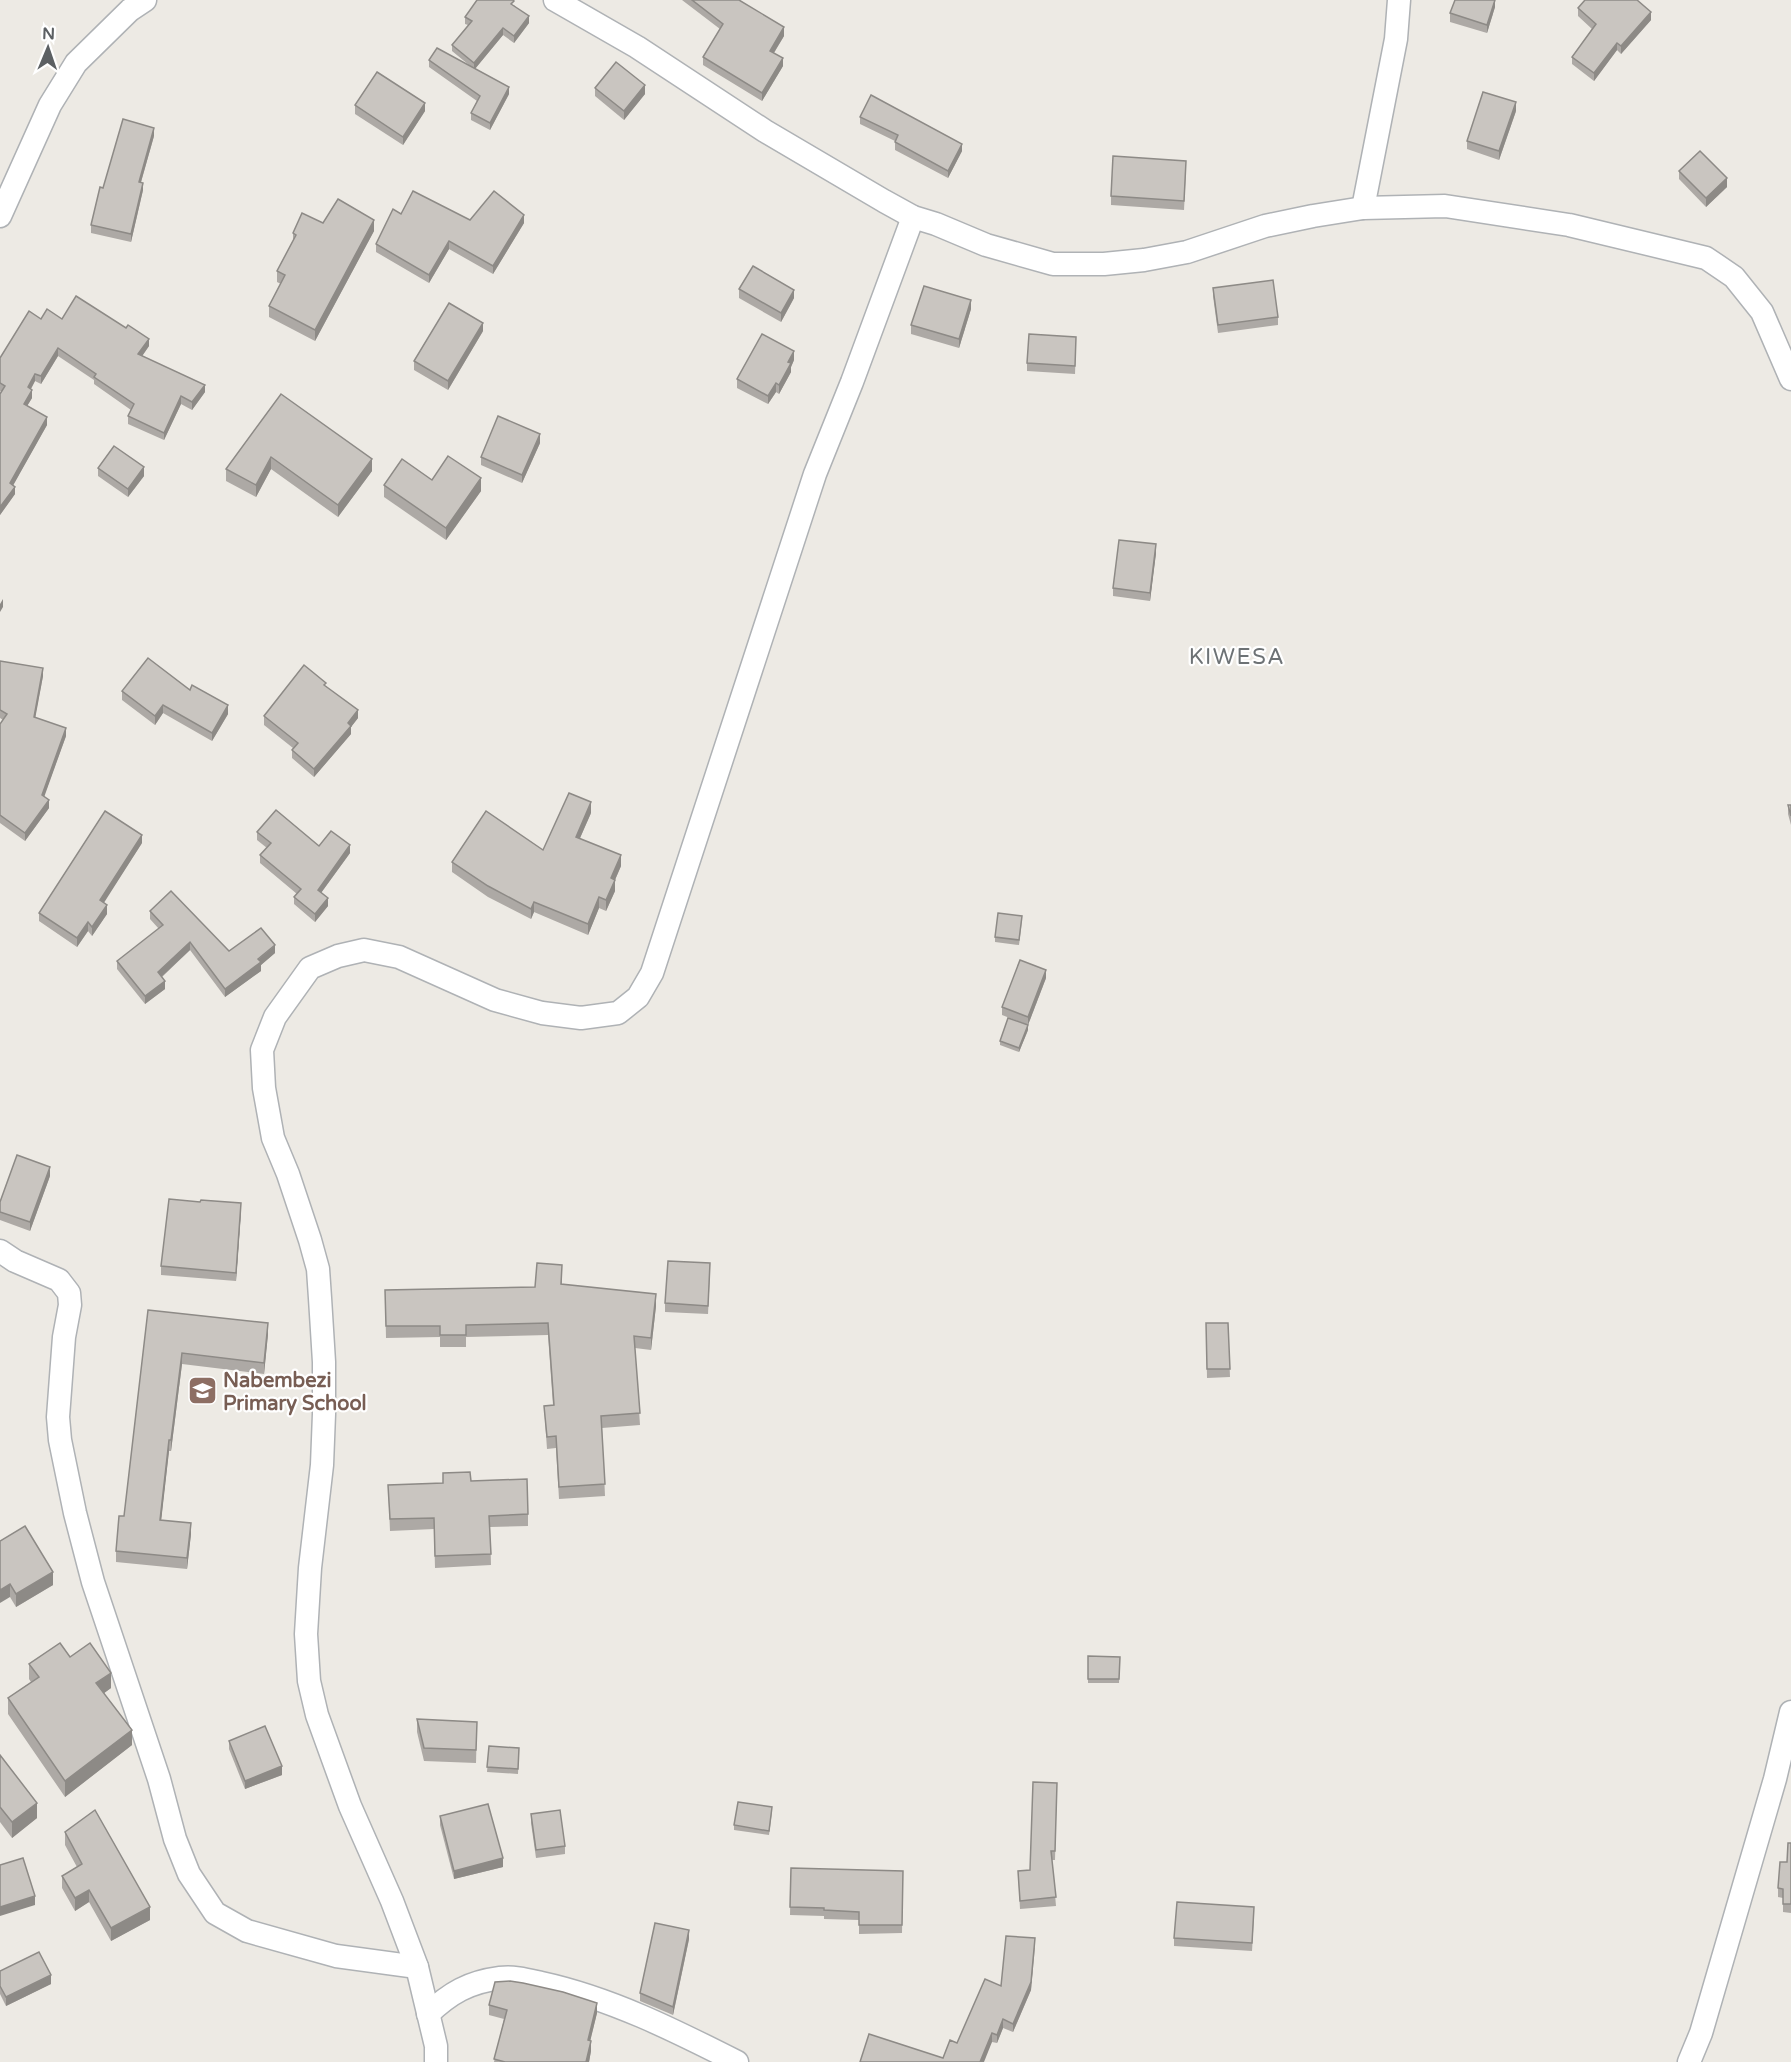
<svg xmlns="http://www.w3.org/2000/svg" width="1791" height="2062" font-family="'Varela Round',sans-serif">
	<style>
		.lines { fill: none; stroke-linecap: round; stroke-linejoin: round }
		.minor-casing { stroke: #afb2b5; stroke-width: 25 }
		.minor { stroke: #fff; stroke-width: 22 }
		.wall { fill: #ada9a5 }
		.shaded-wall { fill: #8d8a86 }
		.building { fill: #c9c5c0; stroke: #8d8a86; stroke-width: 1.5 }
		.labels { text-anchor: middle; stroke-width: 4.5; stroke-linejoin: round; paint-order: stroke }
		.education-label { font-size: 20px; font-weight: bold; fill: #785e54; stroke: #fff; text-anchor: start }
		.quarter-label { font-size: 22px; letter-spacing: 1.5px; fill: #6d7275; stroke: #fff }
	</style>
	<rect width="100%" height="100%" fill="#edeae4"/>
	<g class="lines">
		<defs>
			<g id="minor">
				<path d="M555 0 637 47 765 131 884 201 913 217 936 224 986 245 1053 264H1104L1144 260 1187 252 1265 226 1313 216 1363 208 1445 206 1569 225 1706 258 1734 277 1762 312 1791 379"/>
				<path d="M1363 208 1396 39 1399 0"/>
				<path d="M0 216 50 105 76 63 130 10 145 0"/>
				<path d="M0 1251 15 1261 59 1280 69 1293 70 1305 64 1337 58 1417 60 1440 75 1513 93 1582 159 1779 175 1839 189 1874 215 1913 247 1931 336 1956 417 1967"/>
				<path d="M428 2014C450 1993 469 1982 500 1978 514 1976 528 1980 541 1983 610 1998 674 2030 737 2062"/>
				<path d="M436 2062V2046L417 1967 392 1901 350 1806 317 1715 309 1681 306 1634 310 1568 322 1465 324 1414V1362L320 1298 318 1269 310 1240 288 1174 273 1138 264 1088 262 1050 275 1017 310 968 338 956 364 950 399 957 495 1000 542 1013 581 1018 618 1013 638 997 652 973 815 474 852 382 913 217"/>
				<path d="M1689 2062 1701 2033 1775 1779 1791 1712"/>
			</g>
		</defs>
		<use href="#minor" class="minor-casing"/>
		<use href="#minor" class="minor"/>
	</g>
	<g class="wall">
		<path d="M682 0H739L784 36 774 53 783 66 762 101 703 65V57L720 29Z"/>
		<path d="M1495 0V7L1487 33 1450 22V13Z"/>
		<path d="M514 5 529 23 514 43 503 35 475 69 509 94 490 130 471 120V113L477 101 429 67V60L469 65 452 51V45L468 25 465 24V17Z"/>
		<path d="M1578 8 1651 20 1621 54 1617 50 1594 81 1572 64V57L1592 29 1578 16Z"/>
		<path d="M595 88 645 94 624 120 595 96Z"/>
		<path d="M355 105 425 111 403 145 355 114Z"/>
		<path d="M1516 111 1499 160 1467 149V141Z"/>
		<path d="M860 117 962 151 948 178 895 150V141L860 124Z"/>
		<path d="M154 136 141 182 143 190 131 242 91 233V225L103 188Z"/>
		<path d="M1186 170 1184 210 1111 205V196Z"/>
		<path d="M1679 171 1727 187 1706 207 1679 179Z"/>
		<path d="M401 214 470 220 524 223 493 274 449 249 429 283 376 252V244Z"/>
		<path d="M323 223 374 231 315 341 269 317V306L281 284 277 282V271L293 242V233Z"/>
		<path d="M1213 288 1278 317V325L1218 333 1213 296Z"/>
		<path d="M739 289 794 298 781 322 739 298Z"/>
		<path d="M971 309 959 348 911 334V325Z"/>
		<path d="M41 319H62L149 346 142 356 205 392 192 410 181 404 164 440 128 424V416L131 410 94 384V380L58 356 41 384 35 381 31 389 32 398 27 406 47 425 13 485 15 494 0 515 2 392 0 391V358Z"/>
		<path d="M483 331 448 390 414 370V361Z"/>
		<path d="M1076 346 1075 374 1027 371V363Z"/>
		<path d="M794 360 791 367V372L779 394 776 392 768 404 737 388V379Z"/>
		<path d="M281 394 372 471 338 517 271 469 256 497 226 481V469Z"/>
		<path d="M540 443 522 483 481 465V457Z"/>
		<path d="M98 468 144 476 128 497 98 476Z"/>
		<path d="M432 480 481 491 446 540 384 497V485Z"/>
		<path d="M1156 553 1150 601 1113 596V588Z"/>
		<path d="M0 661 43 676 35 717 66 736 44 796 49 808 25 841 0 823V724L3 720 0 718Z"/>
		<path d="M326 686 358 718 351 727V734L314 777 292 758V750L293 748 264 725V716Z"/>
		<path d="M190 690 228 714 212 741 163 713 155 725 122 700V691Z"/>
		<path d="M1788 805H1791V825L1788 814Z"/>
		<path d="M591 813 580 838 621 866 615 880V891L606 911 599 908 588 935 534 912 531 919 488 897 452 872V862L543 850Z"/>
		<path d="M257 832 350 853 321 893 328 906 315 922 294 904V897L297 894 260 863V855L267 848 257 840Z"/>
		<path d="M142 843 103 903 107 914 92 936 88 931 77 947 39 921V913Z"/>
		<path d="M150 911 229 951 275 953 261 965V971L225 997 190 950 162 977 165 989 145 1004 117 969V961L159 929 150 919Z"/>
		<path d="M1022 920 1019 945 995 942V937Z"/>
		<path d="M1046 978 1028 1025 1002 1015V1007Z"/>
		<path d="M1028 1030 1019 1052 1000 1045V1041Z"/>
		<path d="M50 1176 30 1231 0 1220V1202Z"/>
		<path d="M241 1211 236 1281 161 1275V1266Z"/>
		<path d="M710 1272 708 1314 665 1312V1303Z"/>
		<path d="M562 1277V1284L656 1306 651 1350 635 1348 640 1425 602 1428 605 1496 559 1499 556 1448 547 1449 544 1406 553 1405 548 1335 466 1337V1347H440V1337L386 1338 385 1290 535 1287Z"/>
		<path d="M148 1310 268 1334 264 1374 182 1364 171 1451H169L161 1520 191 1534 187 1569 116 1562V1551L124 1516Z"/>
		<path d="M1206 1323H1228L1230 1377 1207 1378Z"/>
		<path d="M443 1473 471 1481 528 1514V1526L490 1527 491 1565 435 1568 434 1529 390 1531 388 1485 443 1483Z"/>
		<path d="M0 1541 53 1585 16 1607 10 1597Z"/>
		<path d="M1088 1656 1120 1657 1119 1683H1088Z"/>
		<path d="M70 1657 111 1688 104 1693 132 1745 65 1797 8 1714V1698L31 1682 29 1679V1664Z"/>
		<path d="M417 1719 477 1722 476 1763 424 1761 417 1732Z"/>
		<path d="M229 1741 282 1775 245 1789 229 1749Z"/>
		<path d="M489 1746 519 1748 518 1774 487 1772Z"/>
		<path d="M0 1755 37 1818 12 1838 0 1822Z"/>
		<path d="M1057 1783 1055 1860H1052L1056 1906 1020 1909 1018 1871 1030 1870Z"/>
		<path d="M772 1812 769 1835 734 1830V1825Z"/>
		<path d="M531 1814 565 1846V1854L536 1858 531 1823Z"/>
		<path d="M440 1816 503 1867 454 1879 440 1825Z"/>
		<path d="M65 1832 150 1920 111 1941 89 1902 75 1911 62 1888V1876L77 1867 65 1845Z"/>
		<path d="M1791 1843V1913L1783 1912V1898L1778 1897V1888L1787 1862Z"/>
		<path d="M791 1868 903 1871 902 1933 859 1934V1920L824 1919V1916L790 1915Z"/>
		<path d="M1254 1916 1252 1951 1174 1946V1938Z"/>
		<path d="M689 1939 673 2015 640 2001V1993Z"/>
		<path d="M1035 1947 1031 1990 1013 2032 1003 2028 997 2043 992 2042 943 2058 957 2043 1001 1986Z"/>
		<path d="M0 1971 51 1984 6 2006 0 1994Z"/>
		<path d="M489 2005 597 2013 590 2041 591 2051 589 2062H494L504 2019 489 2015Z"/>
	</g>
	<g class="shaded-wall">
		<path d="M1495 0V7L1487 33V25Z"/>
		<path d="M1651 12V20L1621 54V46Z"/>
		<path d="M529 16V23L514 43V36Z"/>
		<path d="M784 27V36L770 59V51Z"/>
		<path d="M503 28V35L474 70V63Z"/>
		<path d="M1617 43V50L1594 81V73Z"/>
		<path d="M783 58V66L762 101V93Z"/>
		<path d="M645 85V94L624 120V111Z"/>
		<path d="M509 87V94L490 130V123Z"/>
		<path d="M1516 102V111L1499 160V151Z"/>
		<path d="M425 103V111L403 145V137Z"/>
		<path d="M154 128V136L139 189V182Z"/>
		<path d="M962 144V151L948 178V171Z"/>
		<path d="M1727 178V187L1706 207V198Z"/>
		<path d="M143 183V190L131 242V234Z"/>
		<path d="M524 215V223L493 274V266Z"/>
		<path d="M374 220V231L315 341V330Z"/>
		<path d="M449 241V249L429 283V275Z"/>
		<path d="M794 290V298L781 322V313Z"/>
		<path d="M971 300V309L959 348V339Z"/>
		<path d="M483 323V331L448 390V381Z"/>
		<path d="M149 339V346L138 362V354Z"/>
		<path d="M58 348V356L41 384V376Z"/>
		<path d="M794 351V360L791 367V372L779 394V385L788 362Z"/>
		<path d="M35 374V381L28 394V387Z"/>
		<path d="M776 383V392L768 404V396Z"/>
		<path d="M205 385V392L192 410V402Z"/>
		<path d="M32 390V398L24 411V404Z"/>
		<path d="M181 396V404L164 440V433Z"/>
		<path d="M47 417V425L10 491V483Z"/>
		<path d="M540 434V443L522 483V475Z"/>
		<path d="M271 457V469L256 497V485Z"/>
		<path d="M372 459V471L338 517V505Z"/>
		<path d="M144 467V476L128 497V489Z"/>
		<path d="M481 478V491L446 540V528Z"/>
		<path d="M15 487V494L0 515V507Z"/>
		<path d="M1156 544V553L1150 601V593Z"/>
		<path d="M3 599V607L0 612V604Z"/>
		<path d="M43 668V676L34 725V717Z"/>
		<path d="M163 705V713L155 725V716Z"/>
		<path d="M228 705V714L212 741V733Z"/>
		<path d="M358 710V718L351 727V734L314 777V769Z"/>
		<path d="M66 728V736L42 803V795Z"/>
		<path d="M49 800V808L25 841V833Z"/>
		<path d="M591 802V813L576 847V837Z"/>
		<path d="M142 835V843L100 909V900Z"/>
		<path d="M350 845V853L318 897V890Z"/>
		<path d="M621 855V866L611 889V878Z"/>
		<path d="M615 880V891L606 911V900Z"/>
		<path d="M599 897V908L588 935V924Z"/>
		<path d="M328 898V906L315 922V914Z"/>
		<path d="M534 902V912L531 919V909Z"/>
		<path d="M107 905V914L92 936V927Z"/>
		<path d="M88 922V931L77 947V938Z"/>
		<path d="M190 942V950L158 980V972Z"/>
		<path d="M275 945V953L261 965V971L225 997V989Z"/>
		<path d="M1046 970V978L1028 1025V1017Z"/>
		<path d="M165 981V989L145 1004V996Z"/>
		<path d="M1028 1025V1030L1019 1052V1048Z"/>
		<path d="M50 1167V1176L30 1231V1222Z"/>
		<path d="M241 1203V1211L236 1281V1273Z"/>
		<path d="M656 1294V1306L651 1350V1338Z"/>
		<path d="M268 1323V1334L264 1374V1363Z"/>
		<path d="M182 1353V1364L171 1451V1440Z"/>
		<path d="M169 1440V1451L160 1531V1520Z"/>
		<path d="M191 1523V1534L187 1569V1558Z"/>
		<path d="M53 1572V1585L16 1607V1594Z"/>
		<path d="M10 1584V1597L0 1603V1590Z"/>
		<path d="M111 1673V1688L96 1699V1683Z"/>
		<path d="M132 1730V1745L65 1797V1781Z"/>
		<path d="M282 1766V1775L245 1789V1781Z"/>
		<path d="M37 1803V1818L12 1838V1822Z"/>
		<path d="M503 1858V1867L454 1879V1871Z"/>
		<path d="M89 1890V1902L75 1911V1898Z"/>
		<path d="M35 1896V1905L0 1916V1907Z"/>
		<path d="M150 1907V1920L111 1941V1928Z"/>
		<path d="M689 1930V1939L673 2015V2007Z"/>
		<path d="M1035 1938 1031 1990 1013 2032V2024Z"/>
		<path d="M51 1975V1984L6 2006V1997Z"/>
		<path d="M597 2003V2013L588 2050V2040Z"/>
		<path d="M1003 2019V2028L997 2043V2035Z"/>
		<path d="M992 2033V2042L984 2062H980Z"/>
		<path d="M591 2041V2051L589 2062H586Z"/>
	</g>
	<g class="building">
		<path d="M477 0H513L514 1 511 4 529 16 514 36 503 28 474 63 452 45 472 21 465 17Z"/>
		<path d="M692 0H739L784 27 770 51 783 58 762 93 703 57 723 24Z"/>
		<path d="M1455 0H1495L1487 25 1450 13Z"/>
		<path d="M1585 0H1637L1651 12 1621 46 1617 43 1594 73 1572 57 1596 24 1578 8Z"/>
		<path d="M437 48 509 87 490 123 471 113 480 96 429 60Z"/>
		<path d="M616 62 645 85 624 111 595 88Z"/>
		<path d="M377 72 425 103 403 137 355 105Z"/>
		<path d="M1483 92 1516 102 1499 151 1467 141Z"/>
		<path d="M871 95 962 144 948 171 895 142 898 135 860 117Z"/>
		<path d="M123 119 154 128 139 182 143 183 131 234 91 225 100 187 103 188Z"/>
		<path d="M1700 151 1727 178 1706 198 1679 171Z"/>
		<path d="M1113 156 1186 161 1184 201 1111 196Z"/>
		<path d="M413 191 470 220 494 191 524 215 493 266 449 241 429 275 376 244 393 209 401 214Z"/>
		<path d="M338 199 374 220 315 330 269 306 285 275 277 271 296 235 293 233 302 213 323 223Z"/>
		<path d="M753 266 794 290 781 313 739 289Z"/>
		<path d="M1273 280 1278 317 1218 325 1213 288Z"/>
		<path d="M924 286 971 300 959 339 911 325Z"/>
		<path d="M76 296 126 328 128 325 149 339 138 354 205 385 192 402 181 396 164 433 128 416 134 404 94 377 96 374 58 348 41 376 35 374 28 387 32 390 24 404 47 417 10 483 15 487 0 507V394L5 386 0 383V358L29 311 41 319 47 309 62 319Z"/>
		<path d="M449 303 483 323 448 381 414 361Z"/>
		<path d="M762 334 794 351 788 362 791 363 779 385 776 383 768 396 737 379Z"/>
		<path d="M1029 334 1076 337 1075 366 1027 363Z"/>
		<path d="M281 394 372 459 338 505 271 457 256 485 226 469Z"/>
		<path d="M498 416 540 434 522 475 481 457Z"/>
		<path d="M114 446 144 467 128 489 98 468Z"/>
		<path d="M448 456 481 478 446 528 384 485 402 459 432 480Z"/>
		<path d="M1119 540 1156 544 1150 593 1113 588Z"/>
		<path d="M148 658 190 690 192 685 228 705 212 733 163 705 155 716 122 691Z"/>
		<path d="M0 661 43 668 34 717 66 728 42 795 49 800 25 833 0 815V724L7 714 0 710Z"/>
		<path d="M304 665 326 683 324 685 358 710 348 723 351 726 314 769 292 750 298 743 264 716Z"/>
		<path d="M569 793 591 802 576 837 621 855 611 878 615 880 606 900 599 897 588 924 534 902 531 909 488 886 452 862 486 811 543 850Z"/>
		<path d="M1788 805H1791V816Z"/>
		<path d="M276 810 319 846 331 831 350 845 318 890 328 898 315 914 294 897 301 889 260 855 271 843 257 832Z"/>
		<path d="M105 811 142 835 100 900 107 905 92 927 88 922 77 938 39 913Z"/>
		<path d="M171 891 229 951 261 928 275 945 258 959 261 962 225 989 190 942 158 972 165 981 145 996 117 961 163 925 150 911Z"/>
		<path d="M998 913 1022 916 1019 940 995 937Z"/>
		<path d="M1020 960 1046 970 1028 1017 1002 1007Z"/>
		<path d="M1008 1018 1028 1025 1019 1048 1000 1041Z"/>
		<path d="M17 1155 50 1167 30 1222 0 1212V1202Z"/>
		<path d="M169 1199 200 1202 201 1200 241 1203 236 1273 161 1266Z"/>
		<path d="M668 1261 710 1263 708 1306 665 1303Z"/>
		<path d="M537 1263 562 1265 561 1284 656 1294 651 1338 634 1336 640 1413 601 1416 605 1484 559 1487 556 1436 547 1437 544 1406 554 1405 548 1323 466 1325V1335H440V1326H386L385 1290 535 1287Z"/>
		<path d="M148 1310 268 1323 264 1363 182 1353 171 1440H169L160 1520 191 1523 187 1558 116 1551 119 1516H124Z"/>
		<path d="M1206 1323H1228L1230 1369H1207Z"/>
		<path d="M470 1472 471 1481 527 1479 528 1514 489 1516 491 1554 435 1556 434 1518 390 1519 388 1485 443 1483V1473Z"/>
		<path d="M25 1526 53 1572 16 1594 10 1584 0 1590V1541Z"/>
		<path d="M60 1643 70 1657 90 1643 111 1673 96 1683 132 1730 65 1781 8 1698 39 1677 29 1664Z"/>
		<path d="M1088 1656 1120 1657 1119 1679H1088Z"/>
		<path d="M417 1719 477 1722 476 1750 424 1748Z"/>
		<path d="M265 1726 282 1766 245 1781 229 1741Z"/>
		<path d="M489 1746 519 1748 518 1769 487 1767Z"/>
		<path d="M0 1755 37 1803 12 1822 0 1807Z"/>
		<path d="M1033 1782 1057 1783 1055 1851H1051L1056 1897 1020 1901 1018 1871 1030 1870Z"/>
		<path d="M738 1802 772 1807 769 1831 734 1825Z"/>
		<path d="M488 1804 503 1858 454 1871 440 1816Z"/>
		<path d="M95 1810 150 1907 111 1928 89 1890 75 1898 62 1876 82 1864 65 1832Z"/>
		<path d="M560 1810 565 1846 536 1850 531 1814Z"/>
		<path d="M1788 1843H1791V1904H1783V1889L1778 1888 1780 1862H1787Z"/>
		<path d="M23 1858 35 1896 0 1907V1865Z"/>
		<path d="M791 1868 903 1871 902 1925H859V1912L824 1910V1908L790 1907Z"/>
		<path d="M1177 1902 1254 1907 1252 1943 1174 1938Z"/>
		<path d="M655 1923 689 1930 673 2007 640 1993Z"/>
		<path d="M1006 1936 1035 1938 1031 1982 1013 2024 1003 2019 997 2035 992 2033 980 2062H860L869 2034 943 2058 950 2040 957 2043 985 1979 1001 1986Z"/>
		<path d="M39 1952 51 1975 6 1997 0 1986V1971Z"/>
		<path d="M510 1981 523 1983 563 1992 597 2003 588 2040 591 2041 586 2062H505L494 2059 507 2010 489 2005 495 1982Z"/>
	</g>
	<defs>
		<symbol id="school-square" viewBox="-11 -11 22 22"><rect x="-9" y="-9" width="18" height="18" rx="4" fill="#8d6e63" stroke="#fff"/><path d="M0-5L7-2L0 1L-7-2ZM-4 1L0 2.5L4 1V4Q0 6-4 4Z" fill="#fff"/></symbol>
	</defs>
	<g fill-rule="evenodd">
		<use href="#school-square" x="186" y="1374" width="33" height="33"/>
	</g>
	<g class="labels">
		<g class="education-label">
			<text x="223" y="1387">Nabembezi<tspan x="223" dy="23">Primary School</tspan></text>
		</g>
		<g class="quarter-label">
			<text x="1237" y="664">KIWESA</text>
		</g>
	</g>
	<g transform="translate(48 48) rotate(2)" stroke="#ffffff" stroke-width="4.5" paint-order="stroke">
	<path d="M0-4.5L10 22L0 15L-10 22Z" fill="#5c6063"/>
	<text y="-9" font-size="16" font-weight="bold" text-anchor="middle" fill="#5c6063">N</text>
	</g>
</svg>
